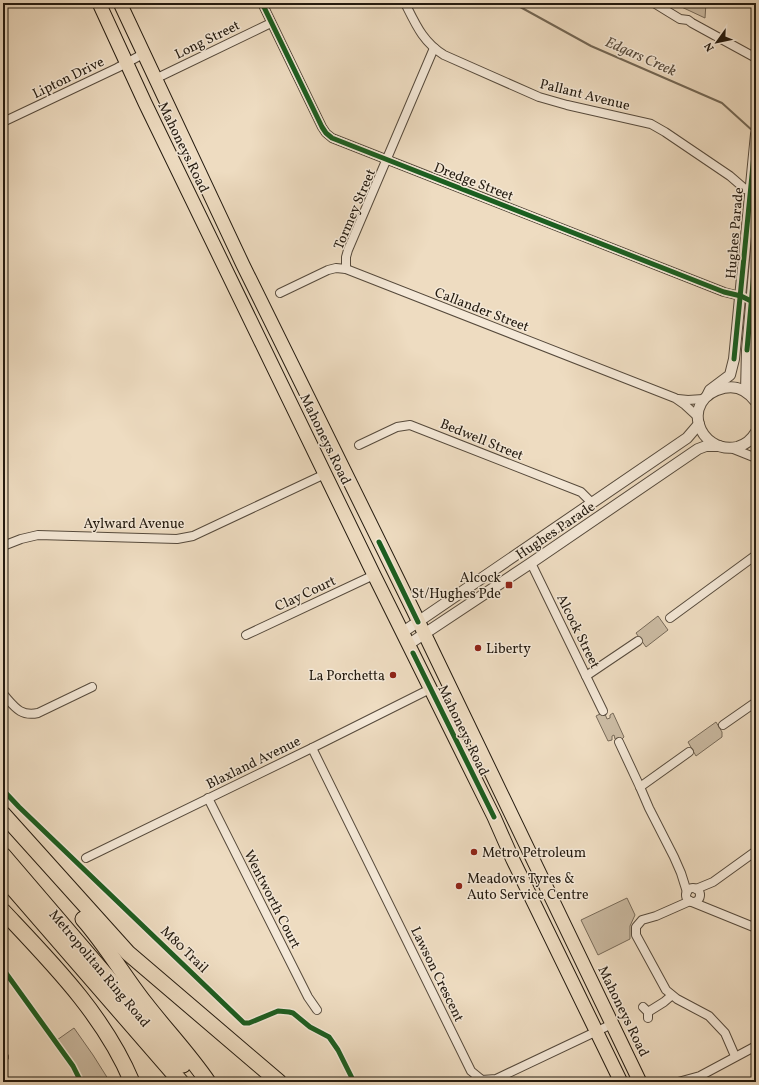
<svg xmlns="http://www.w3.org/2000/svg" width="759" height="1085" font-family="Vollkorn,serif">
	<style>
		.green { fill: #cbbba3; stroke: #776a59 }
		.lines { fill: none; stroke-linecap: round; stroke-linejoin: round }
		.stream { stroke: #736755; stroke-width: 2 }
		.minor-casing { stroke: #564a3c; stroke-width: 10 }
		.tertiary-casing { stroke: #564a3c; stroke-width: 12 }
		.primary-casing { stroke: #231a0f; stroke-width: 15 }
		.motorway-casing { stroke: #231a0f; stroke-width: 17 }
		.minor { stroke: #f4e8d7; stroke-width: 8 }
		.tertiary { stroke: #f4e8d7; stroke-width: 10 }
		.primary { stroke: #eedcc1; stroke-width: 13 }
		.motorway { stroke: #eedcc1; stroke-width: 15 }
		.cycleway-casing { stroke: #f4e8d7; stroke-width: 8 }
		.cycleway { stroke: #1b5e20; stroke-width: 5 }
		.poi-dot { fill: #8f2418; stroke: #f4e8d7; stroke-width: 1.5 }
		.labels { text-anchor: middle; stroke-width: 3; stroke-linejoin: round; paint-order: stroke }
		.street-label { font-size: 14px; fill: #231a0f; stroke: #f4e8d7 }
		.poi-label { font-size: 14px; fill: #231a0f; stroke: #f4e8d7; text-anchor: start }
		.water-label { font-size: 15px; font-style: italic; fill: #594d3e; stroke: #f4e8d7 }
	</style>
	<rect width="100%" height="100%" fill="#eedcc1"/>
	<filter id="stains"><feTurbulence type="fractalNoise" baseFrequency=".005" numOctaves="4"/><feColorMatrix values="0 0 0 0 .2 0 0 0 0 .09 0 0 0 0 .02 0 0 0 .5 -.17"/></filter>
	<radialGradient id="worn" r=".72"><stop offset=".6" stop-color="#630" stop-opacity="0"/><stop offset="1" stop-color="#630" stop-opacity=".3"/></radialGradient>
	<g class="green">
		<path d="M673 3H706L705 18Z"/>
		<path d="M658 616 668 630 646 647 636 633Z"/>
		<path d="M613 713 624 737 620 741H617L615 739 614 735 612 736V740L608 741 596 716 600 714H605L607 719 610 718V715Z"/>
		<path d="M716 722 722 732V737L696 756 688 742Z"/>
		<path d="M627 898 635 915 630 926V939L598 955 581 920Z"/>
		<path d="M74 1028 93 1055 110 1082H83L75 1065 57 1040Z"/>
	</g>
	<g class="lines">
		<path class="stream" d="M513 3 591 46 722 103 754 132"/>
		<defs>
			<g id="minor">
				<path d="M262 3 322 127 326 133 332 138 724 292 744 297"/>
				<path d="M405 3C416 25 423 42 444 55L539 97 567 105 651 124 665 132 730 176 745 189 756 191"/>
				<path d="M654 3 680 19 688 20 692 23 756 58"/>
				<path d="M155 79 271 23"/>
				<path d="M3 122 117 68 143 54"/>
				<path d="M747 222 756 230"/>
				<path d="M346 269V257L348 250 434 48"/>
				<path d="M280 293 328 270 336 268 346 269 675 398 685 405 698 417"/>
				<path d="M678 399 688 400 703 399"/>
				<path d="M359 445 397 427 410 425 581 492 589 500 593 502"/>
				<path d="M731 448 756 458"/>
				<path d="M3 546 21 539 38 535 177 539 193 536 325 474"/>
				<path d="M531 563 603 711"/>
				<path d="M670 618 756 555"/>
				<path d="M246 635 374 575"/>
				<path d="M586 676 638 641"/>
				<path d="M3 694C14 706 20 717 38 713L92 687"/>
				<path d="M723 725 756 702"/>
				<path d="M619 742 640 787 649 808 674 857 681 873 687 892"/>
				<path d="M312 748 471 1071 482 1080 496 1079 612 1024"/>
				<path d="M640 787 689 752"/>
				<path d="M208 798 308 997 317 1010"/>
				<path d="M86 858 312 748 430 689"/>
				<circle cx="693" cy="895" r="7"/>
				<path d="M696 889 713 882 756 851"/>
				<path d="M690 901 656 916 642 920 636 927V935L666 990 677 999 709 1016 725 1033 735 1056"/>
				<path d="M692 902 756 928"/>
				<path d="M643 1007 648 1012V1018"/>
				<path d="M648 1012 664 1002 671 996"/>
				<path d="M3 1058 4 1057"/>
				<path d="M678 1082 700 1076 756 1046"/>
			</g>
			<g id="tertiary">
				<path d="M746 391 747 350 756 249"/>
				<path d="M707 396 710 390 730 375 734 359 756 134"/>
				<path d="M756 402C748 391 737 385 724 388 678 399 699 455 737 447 745 445 752 439 756 432"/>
				<path d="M403 632 687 438 699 424"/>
				<path d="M409 644 531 563 698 449 706 446H719"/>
			</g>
			<g id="primary">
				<path d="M99 3 145 103 374 575 494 817 513 860 621 1082"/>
				<path d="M120 3 243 265 413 610 640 1082"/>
			</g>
			<g id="motorway">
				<path d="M3 814 128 953 279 1082"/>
				<path d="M3 855 183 1065"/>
				<path d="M3 877 181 1082"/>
				<path d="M3 911C52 963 104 1015 132 1082"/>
				<path d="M83 919C106 945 123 975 145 1003 165 1029 189 1054 208 1082"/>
			</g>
		</defs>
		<use href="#minor" class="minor-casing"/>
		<use href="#tertiary" class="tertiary-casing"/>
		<use href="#primary" class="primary-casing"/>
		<use href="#motorway" class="motorway-casing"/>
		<use href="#minor" class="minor"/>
		<use href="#tertiary" class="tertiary"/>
		<use href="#primary" class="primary"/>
		<use href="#motorway" class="motorway"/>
		<defs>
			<g id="cycleway">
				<path d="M262 3 322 127 326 133 332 138 724 292 741 296 751 301"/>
				<path d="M747 350 756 249"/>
				<path d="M734 359 756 134"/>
				<path d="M379 542 418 622"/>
				<path d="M413 653 494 817"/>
				<path d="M3 790 19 807 244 1023H249L278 1011 289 1012 293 1013 310 1027 329 1037 338 1050 354 1082"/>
				<path d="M3 969 73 1066 81 1082"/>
			</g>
		</defs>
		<use href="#cycleway" class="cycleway-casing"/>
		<use href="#cycleway" class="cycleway"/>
	</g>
	<g class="poi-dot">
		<rect x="505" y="581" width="8" height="8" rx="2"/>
		<circle cx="478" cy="648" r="4"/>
		<circle cx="393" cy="675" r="4"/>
		<circle cx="474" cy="852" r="4"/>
		<circle cx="459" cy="886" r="4"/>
	</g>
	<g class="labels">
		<g class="street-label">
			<text transform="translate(207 39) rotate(-26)" y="5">Long Street</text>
			<text transform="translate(68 77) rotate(-26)" y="5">Lipton Drive</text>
			<text transform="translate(585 94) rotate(14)" y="5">Pallant Avenue</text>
			<text transform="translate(184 147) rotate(64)" y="5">Mahoneys Road</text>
			<text transform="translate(474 181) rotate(21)" y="5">Dredge Street</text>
			<text transform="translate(354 209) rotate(-67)" y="5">Tormey Street</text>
			<text transform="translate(734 233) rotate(-85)" y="5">Hughes Parade</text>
			<text transform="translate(482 309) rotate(21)" y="5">Callander Street</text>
			<text transform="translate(326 439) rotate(64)" y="5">Mahoneys Road</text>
			<text transform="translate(482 439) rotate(22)" y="5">Bedwell Street</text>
			<text x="134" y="528">Aylward Avenue</text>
			<text transform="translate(555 530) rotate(-34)" y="5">Hughes Parade</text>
			<text transform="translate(305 593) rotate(-25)" y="5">Clay Court</text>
			<text transform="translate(579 631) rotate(64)" y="5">Alcock Street</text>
			<text transform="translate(464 730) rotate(64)" y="5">Mahoneys Road</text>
			<text transform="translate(253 762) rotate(-26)" y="5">Blaxland Avenue</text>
			<text transform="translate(273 899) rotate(63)" y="5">Wentworth Court</text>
			<text transform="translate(185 949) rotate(44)" y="5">M80 Trail</text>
			<text transform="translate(100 968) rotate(50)" y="5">Metropolitan Ring Road</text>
			<text transform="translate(438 974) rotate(64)" y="5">Lawson Crescent</text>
			<text transform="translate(624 1011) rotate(64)" y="5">Mahoneys Road</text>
		</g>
		<g class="poi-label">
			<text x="501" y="582" text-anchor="end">Alcock<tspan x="501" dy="16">St/Hughes Pde</tspan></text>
			<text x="486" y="653">Liberty</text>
			<text x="385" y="680" text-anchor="end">La Porchetta</text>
			<text x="482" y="857">Metro Petroleum</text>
			<text x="467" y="883">Meadows Tyres &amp;<tspan x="467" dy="16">Auto Service Centre</tspan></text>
		</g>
		<g class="water-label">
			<text transform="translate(641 56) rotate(24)" y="5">Edgars Creek</text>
		</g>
	</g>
	<rect width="759" height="1085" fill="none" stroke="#eedcc1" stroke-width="16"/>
	<rect x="4" y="4" width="751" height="1077" fill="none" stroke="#231a0f" stroke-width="2"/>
	<rect x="8" y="8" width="743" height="1069" fill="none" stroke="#231a0f"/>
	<g transform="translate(717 42) rotate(237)" stroke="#f4e8d7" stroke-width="3" paint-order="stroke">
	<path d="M0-3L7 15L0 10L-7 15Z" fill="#231a0f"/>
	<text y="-6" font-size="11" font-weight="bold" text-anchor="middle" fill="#231a0f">N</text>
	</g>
	<rect width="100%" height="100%" filter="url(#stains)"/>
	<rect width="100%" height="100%" fill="url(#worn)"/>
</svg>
